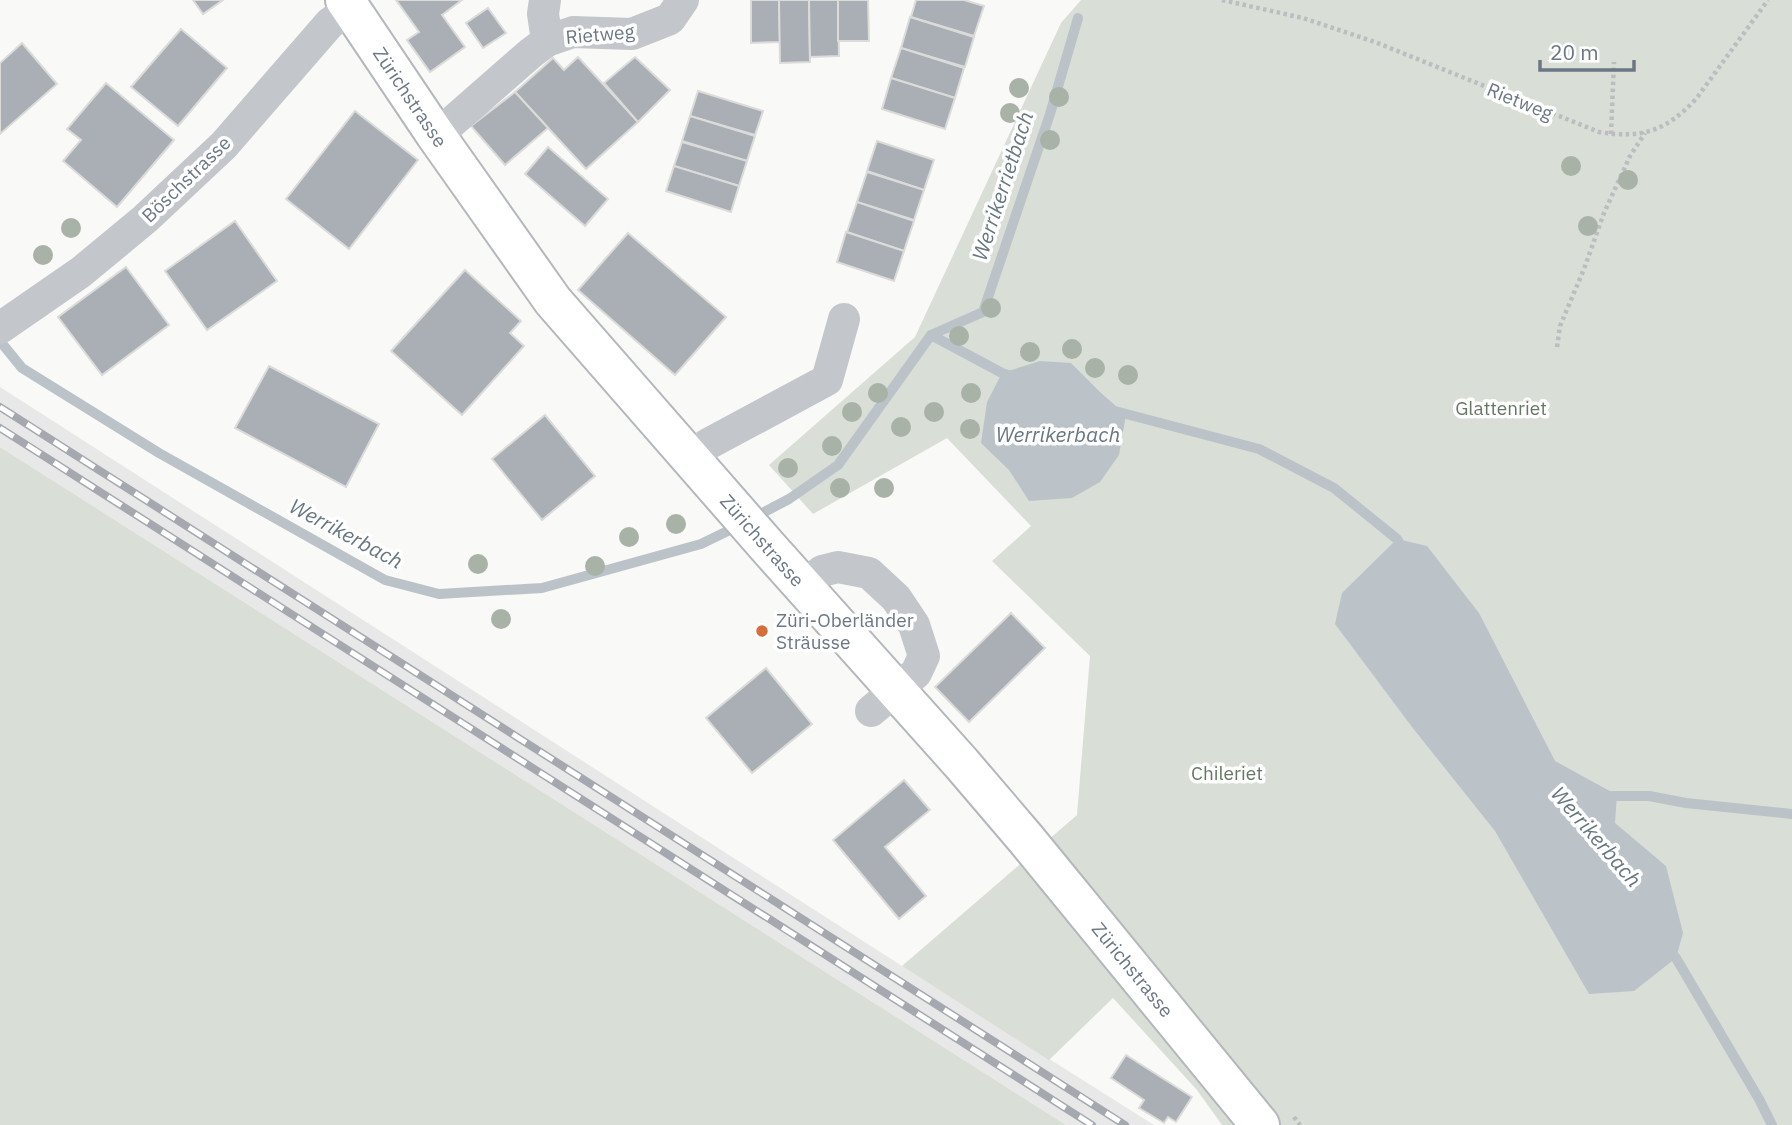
<svg xmlns="http://www.w3.org/2000/svg" width="1792" height="1125" font-family="'IBM Plex Sans',sans-serif">
	<style>
		.built { fill: #e7e8e7 }
		.green { fill: #d9ded7 }
		.water { fill: #bbc3c9 }
		.lines { fill: none; stroke-linecap: round; stroke-linejoin: round }
		.stream { stroke: #bbc3c9; stroke-width: 10 }
		.building { fill: #a9afb5; stroke: #dbdbd9; stroke-width: 2 }
		.major-casing { stroke: #b4b8bc; stroke-width: 42 }
		.path { stroke: #bbbdc0; stroke-width: 4.5; stroke-dasharray: 3.5 3.5; stroke-linecap: butt }
		.minor { stroke: #c3c6ca; stroke-width: 32 }
		.major { stroke: #fff; stroke-width: 38 }
		.rail-casing { stroke: #a5a9af; stroke-width: 8 }
		.rail { stroke: #fff; stroke-width: 5; stroke-dasharray: 16; stroke-linecap: butt }
		.tree { fill: #a8b2a7 }
		.poi-dot { fill: #d56e3b; stroke: #fff; stroke-width: 2.5 }
		.labels { text-anchor: middle; stroke-width: 7; stroke-linejoin: round; paint-order: stroke }
		.street-label { font-size: 19px; fill: #6b7785; stroke: #fff }
		.park-label { font-size: 19px; fill: #667865; stroke: #fff }
		.poi-label { font-size: 19px; fill: #6b7785; stroke: #fff; text-anchor: start }
		.water-label { font-size: 21px; font-style: italic; fill: #677780; stroke: #fff }
	</style>
	<rect width="100%" height="100%" fill="#f9f9f7"/>
	<path class="built" d="M0 387 902 966 1154 1125H1066L0 447Z"/>
	<g class="green">
		<path d="M1081 0H1792V1125H1222L1197 1090 1113 998 1049 1060 902 966 1077 815 1090 656 992 561 1031 526 947 438 813 514 769 465 915 337 1061 23Z"/>
		<path d="M0 447 1066 1125H0Z"/>
	</g>
	<g class="water">
		<path d="M1040 361 1071 363 1100 392 1126 415 1119 455 1100 482 1072 498 1029 501 1009 470 981 443 987 402 1002 373Z"/>
		<path d="M1397 539 1427 546 1479 613 1555 761 1617 795 1615 823 1666 866 1683 933 1676 958 1634 991 1589 994 1495 831 1412 727 1335 624 1342 593Z"/>
	</g>
	<g class="lines">
		<g class="stream">
			<path d="M931 335 1002 373 1014 377"/>
			<path d="M0 341 22 368 159 453 385 580 439 594 542 588 701 544 740 525"/>
			<path d="M1115 411 1259 449 1334 488 1397 539 1403 550"/>
			<path d="M753 518 789 499 838 465 931 335 983 312 1050 114 1078 18"/>
			<path d="M1605 796H1649L1686 803 1792 814"/>
			<path d="M1667 948 1676 958 1759 1099 1772 1125"/>
		</g>
	</g>
	<g class="building">
		<path d="M193 0H223L203 14Z"/>
		<path d="M396 0H462L442 15 465 47 430 72 407 40 419 32Z"/>
		<path d="M751 0H779L780 42 751 43Z"/>
		<path d="M779 0H809L810 62 780 63Z"/>
		<path d="M809 0H838L839 56 810 57Z"/>
		<path d="M838 0H868L869 41H838Z"/>
		<path d="M916 0H964L984 6 974 36 911 17Z"/>
		<path d="M488 8 506 33 483 48 466 23Z"/>
		<path d="M910 17 974 37 965 67 901 48Z"/>
		<path d="M181 29 227 68 178 126 131 87Z"/>
		<path d="M22 43 57 84 0 134V63Z"/>
		<path d="M901 48 964 68 955 98 891 78Z"/>
		<path d="M578 57 638 122 586 169 515 92 553 58 564 70Z"/>
		<path d="M635 57 670 90 638 122 604 83Z"/>
		<path d="M891 78 955 98 945 129 882 109Z"/>
		<path d="M106 83 174 140 117 207 63 161 81 140 67 129Z"/>
		<path d="M698 91 763 111 755 135 690 116Z"/>
		<path d="M515 92 548 128 505 165 471 126Z"/>
		<path d="M355 111 418 160 349 249 286 199Z"/>
		<path d="M690 116 755 136 747 161 682 141Z"/>
		<path d="M877 141 934 160 924 190 867 171Z"/>
		<path d="M682 142 747 161 739 186 674 166Z"/>
		<path d="M548 147 608 199 585 226 525 174Z"/>
		<path d="M674 166 739 186 731 212 666 191Z"/>
		<path d="M867 172 924 190 914 220 857 202Z"/>
		<path d="M857 202 914 221 904 251 847 232Z"/>
		<path d="M235 221 277 281 207 330 165 271Z"/>
		<path d="M846 232 904 251 894 281 837 262Z"/>
		<path d="M628 233 726 317 675 375 578 290Z"/>
		<path d="M126 267 169 325 102 375 58 317Z"/>
		<path d="M465 270 521 321 510 333 524 346 462 415 391 351Z"/>
		<path d="M269 366 379 424 346 487 235 428Z"/>
		<path d="M545 415 595 476 542 520 492 459Z"/>
		<path d="M1011 613 1045 648 969 722 935 687Z"/>
		<path d="M766 668 812 724 752 773 706 718Z"/>
		<path d="M904 780 930 810 885 847 926 896 899 919 833 840Z"/>
		<path d="M1126 1055 1192 1097 1176 1122 1168 1117 1164 1123 1139 1108 1144 1100 1111 1078Z"/>
	</g>
	<g class="lines">
		<defs>
			<g id="major">
				<path id="s1" d="M345 0 435 134 553 301 767 546 962 764 1026 839 1260 1125"/>
			</g>
		</defs>
		<use href="#major" class="major-casing"/>
		<g class="path">
			<path d="M1222 0 1303 18 1375 42 1599 132C1642 139 1666 131 1696 99L1768 0"/>
			<path d="M1611 134 1614 62"/>
			<path d="M1557 347 1560 326 1584 269 1604 213 1630 156 1645 133"/>
			<path d="M1294 1117 1300 1125"/>
		</g>
		<g class="minor">
			<path d="M545 0 543 14 547 41"/>
			<path d="M435 134 452 122 531 53 547 41 573 32 632 34 670 19 683 0"/>
			<path d="M0 328 81 272 145 219 224 145 330 23 351 8"/>
			<path d="M691 457 708 444 827 380 844 319"/>
			<path d="M803 586 822 571 838 567 869 573 896 598 914 625 924 656 916 673 871 711"/>
		</g>
		<use href="#major" class="major"/>
		<defs>
			<g id="rail">
				<path d="M0 407 1125 1125"/>
				<path d="M0 428 1092 1125"/>
			</g>
		</defs>
		<use href="#rail" class="rail-casing"/>
		<use href="#rail" class="rail"/>
	</g>
	<g class="tree">
		<circle cx="1019" cy="88" r="10"/>
		<circle cx="1059" cy="97" r="10"/>
		<circle cx="1010" cy="113" r="10"/>
		<circle cx="1050" cy="140" r="10"/>
		<circle cx="1571" cy="166" r="10"/>
		<circle cx="1628" cy="180" r="10"/>
		<circle cx="1588" cy="226" r="10"/>
		<circle cx="71" cy="228" r="10"/>
		<circle cx="43" cy="255" r="10"/>
		<circle cx="991" cy="308" r="10"/>
		<circle cx="959" cy="336" r="10"/>
		<circle cx="1072" cy="349" r="10"/>
		<circle cx="1030" cy="352" r="10"/>
		<circle cx="1095" cy="368" r="10"/>
		<circle cx="1128" cy="375" r="10"/>
		<circle cx="878" cy="393" r="10"/>
		<circle cx="971" cy="393" r="10"/>
		<circle cx="852" cy="412" r="10"/>
		<circle cx="934" cy="412" r="10"/>
		<circle cx="901" cy="427" r="10"/>
		<circle cx="970" cy="429" r="10"/>
		<circle cx="832" cy="446" r="10"/>
		<circle cx="788" cy="468" r="10"/>
		<circle cx="840" cy="488" r="10"/>
		<circle cx="884" cy="488" r="10"/>
		<circle cx="676" cy="524" r="10"/>
		<circle cx="629" cy="537" r="10"/>
		<circle cx="478" cy="564" r="10"/>
		<circle cx="595" cy="566" r="10"/>
		<circle cx="501" cy="619" r="10"/>
	</g>
	<circle class="poi-dot" cx="762" cy="631" r="7"/>
	<g class="labels">
		<g class="street-label">
			<text transform="translate(600 34) rotate(-5)" y="7">Rietweg</text>
			<text dy="7" stroke="none"><textPath href="#s1" startOffset="117">Zürichstrasse</textPath></text>
			<text transform="translate(1520 101) rotate(22)" y="7">Rietweg</text>
			<text transform="translate(186 179) rotate(-44)" y="7">Böschstrasse</text>
			<text dy="7" stroke="none"><textPath href="#s1" startOffset="684">Zürichstrasse</textPath></text>
			<text dy="7" stroke="none"><textPath href="#s1" startOffset="1251">Zürichstrasse</textPath></text>
		</g>
		<g class="park-label">
			<text x="1501" y="415">Glattenriet</text>
			<text x="1227" y="780">Chileriet</text>
		</g>
		<g class="poi-label">
			<text x="776" y="627">Züri-Oberländer<tspan x="776" dy="22">Sträusse</tspan></text>
		</g>
		<g class="water-label">
			<text transform="translate(1003 186) rotate(-72)" y="7">Werrikerrietbach</text>
			<text x="1058" y="442">Werrikerbach</text>
			<text transform="translate(346 534) rotate(28)" y="7">Werrikerbach</text>
			<text transform="translate(1596 837) rotate(49)" y="7">Werrikerbach</text>
		</g>
	</g>
	<path d="M1540 60v10h94v-10" fill="none" stroke="#6b7785" stroke-width="3.5"/>
	<text x="1550" y="60" font-size="21" fill="#6b7785" stroke="#ffffff" stroke-width="5" paint-order="stroke">20 m</text>
</svg>
